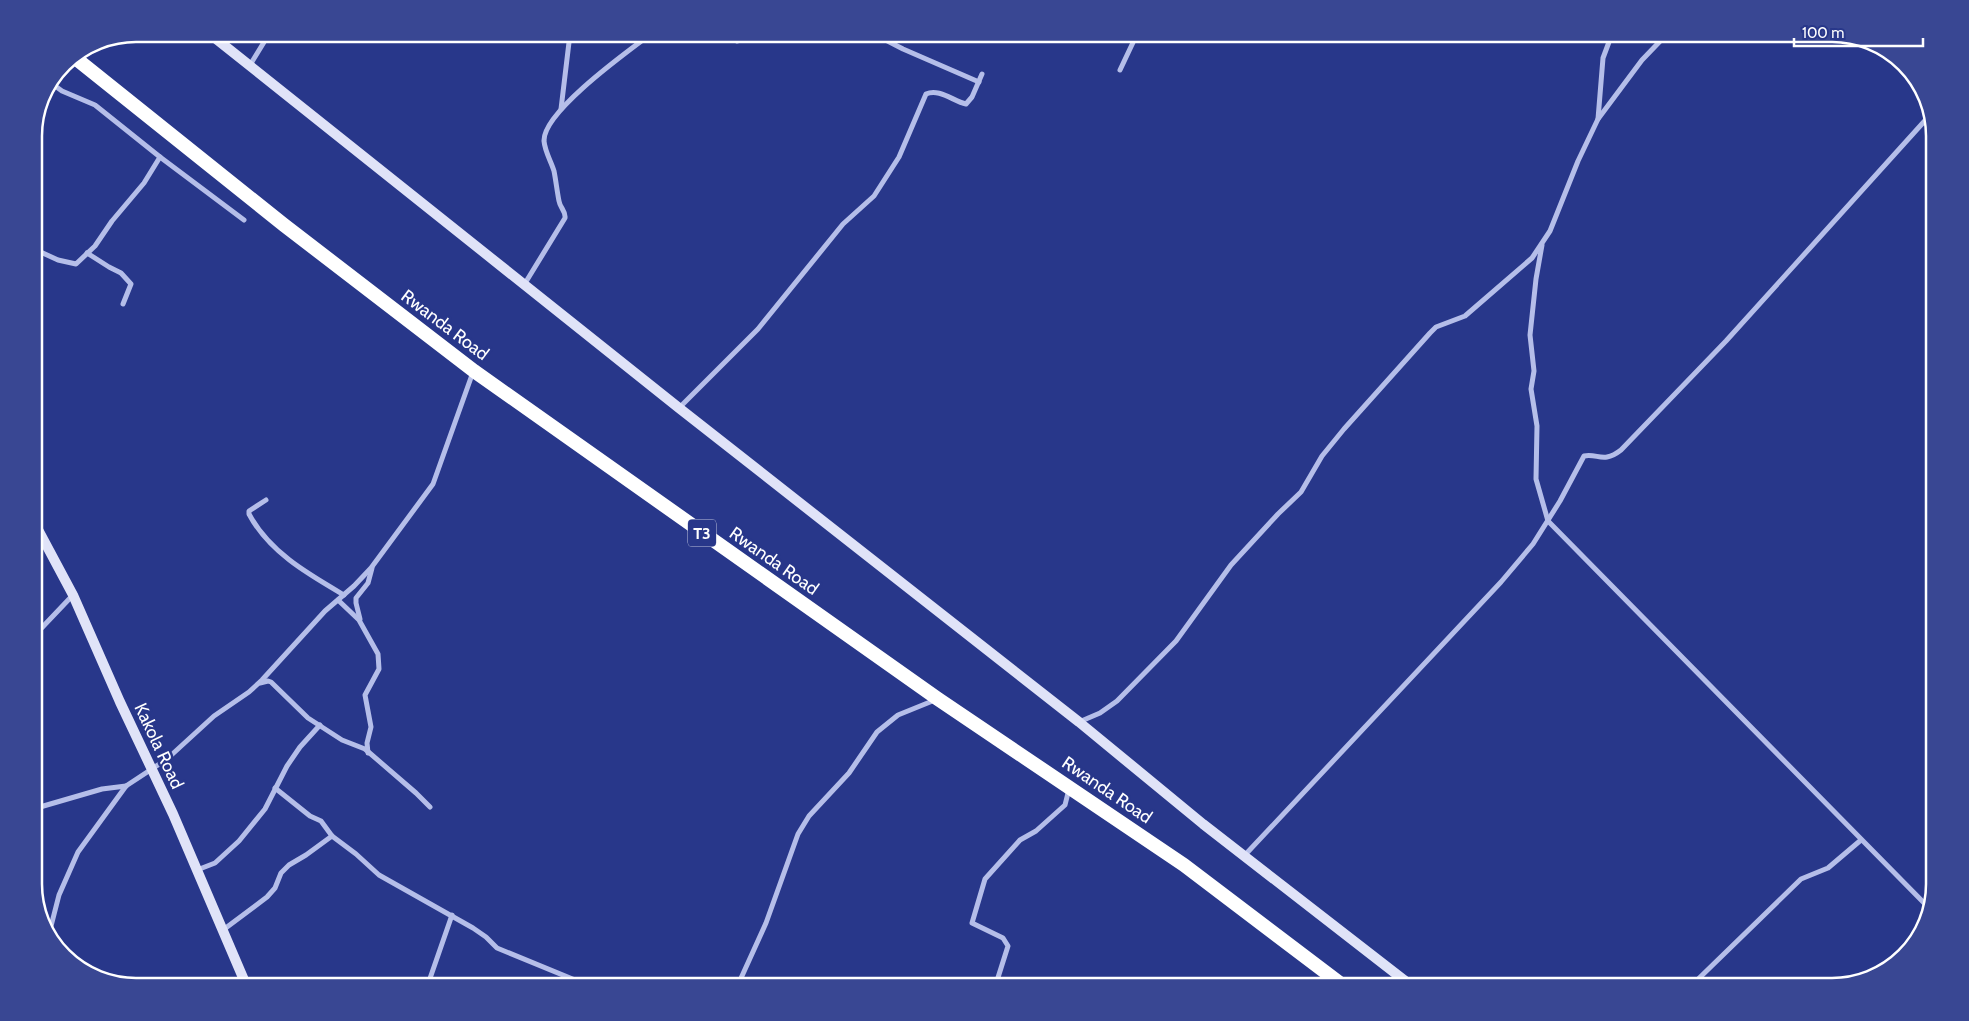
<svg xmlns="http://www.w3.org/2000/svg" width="1969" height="1021" font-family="Cabin,sans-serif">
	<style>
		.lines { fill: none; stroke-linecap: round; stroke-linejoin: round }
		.street { stroke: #b5bee9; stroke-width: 5 }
		.secondary { stroke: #e0e3f8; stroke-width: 10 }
		.highway { stroke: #fff; stroke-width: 14 }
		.labels { text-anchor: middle; stroke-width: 5; stroke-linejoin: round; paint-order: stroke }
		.shield { fill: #28378a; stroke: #bec3dc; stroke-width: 1 }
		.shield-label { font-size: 16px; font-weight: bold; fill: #fff }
		.street-label { font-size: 18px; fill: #fff; stroke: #28378a }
		.rim { fill: none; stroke: #fff; stroke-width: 2.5 }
	</style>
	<rect width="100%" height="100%" fill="#28378a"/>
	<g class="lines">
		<g class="street">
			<path d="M874 34 903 49 979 82"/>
			<path d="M1424 34 1437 37 1451 34"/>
			<path d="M737 41 739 34"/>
			<path d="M250 65 269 34"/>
			<path d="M1120 70 1137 34"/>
			<path d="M51 83 62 91 95 105 160 157 244 220"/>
			<path d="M561 109 570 34"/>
			<path d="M1598 119 1603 58 1612 34"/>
			<path d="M1542 245 1536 279 1530 335 1534 371 1531 389 1537 426 1536 479 1548 521 1930 909"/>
			<path d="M34 249 58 260 76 264 95 246 112 221 144 183 160 157"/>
			<path d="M87 253 109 267 121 273 131 284 123 304"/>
			<path d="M524 285 565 218C566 211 560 208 559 201 557 191 556 181 554 171 551 161 545 152 544 141 543 112 627 52 651 34"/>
			<path d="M679 408 758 329 843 224 874 196 899 157 926 94C939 88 953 101 966 104L972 97 982 74"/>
			<path d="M266 500 249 511V514C269 552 308 574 344 595"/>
			<path d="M338 600 359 620 378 654 379 669 365 695 371 727 367 743 368 753"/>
			<path d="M360 619 356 603V598L368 583 372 568"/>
			<path d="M34 636 72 596"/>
			<path d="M260 683 268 681 271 682 308 718 342 740 365 749 416 793 430 807"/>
			<path d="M1079 722 1100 713 1117 701 1176 641 1231 565 1278 514 1301 492 1322 456 1344 429 1430 333 1436 327 1465 316 1532 258 1550 231 1578 161 1598 119 1642 60 1667 34"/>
			<path d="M275 788 310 816 321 821 332 836 356 854 379 875 473 928 486 937 497 948 592 987"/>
			<path d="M34 811 40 807 102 789 126 786"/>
			<path d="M1244 856 1501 582 1533 544 1560 501 1584 456C1598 453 1603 464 1621 450L1726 341 1930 115"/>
			<path d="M197 870 215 863 239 841 265 809 287 766 300 747 320 725"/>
			<path d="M223 930 267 897 275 888 281 873 289 865 306 855 332 836"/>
			<path d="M49 934 59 895 78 852 126 786 167 759 214 716 249 692 262 680 325 611 354 586 371 568 433 484 473 372"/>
			<path d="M427 987 452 915"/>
			<path d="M737 987 766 923 798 834 809 816 849 773 877 732 898 715 935 700"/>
			<path d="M995 987 1008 946 1003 938 972 923 985 879 1020 840 1036 831 1065 805 1069 789"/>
			<path d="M1690 987 1801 879 1828 868 1861 840"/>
		</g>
		<g class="secondary">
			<path d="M210 34 679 408 1079 722 1203 824 1413 987"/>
			<path d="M34 522 73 595 120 702 173 814 247 987"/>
		</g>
		<path class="highway" d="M74 57 284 225 474 371 938 699 1184 865 1345 987"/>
	</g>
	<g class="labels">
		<rect class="shield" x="688" y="519.5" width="28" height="27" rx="4"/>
		<g class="shield-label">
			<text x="702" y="539">T3</text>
		</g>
		<g class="street-label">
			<text transform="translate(445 325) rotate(37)" y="6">Rwanda Road</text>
			<text transform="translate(774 561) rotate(35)" y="6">Rwanda Road</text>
			<text transform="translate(159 746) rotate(65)" y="6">Kakola Road</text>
			<text transform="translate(1107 790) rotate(34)" y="6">Rwanda Road</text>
		</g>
	</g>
	<path d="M0 0H1969V1021H0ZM136 42H1832A94 94 0 0 1 1926 136V884A94 94 0 0 1 1832 978H136A94 94 0 0 1 42 884V136A94 94 0 0 1 136 42Z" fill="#394793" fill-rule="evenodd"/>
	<path class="rim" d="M136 42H1832A94 94 0 0 1 1926 136V884A94 94 0 0 1 1832 978H136A94 94 0 0 1 42 884V136A94 94 0 0 1 136 42Z"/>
	<path d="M1794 38v8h129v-8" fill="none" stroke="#ffffff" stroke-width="2.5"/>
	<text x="1802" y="38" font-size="15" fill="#ffffff" stroke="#28378a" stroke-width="4" paint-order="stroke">100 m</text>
</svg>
